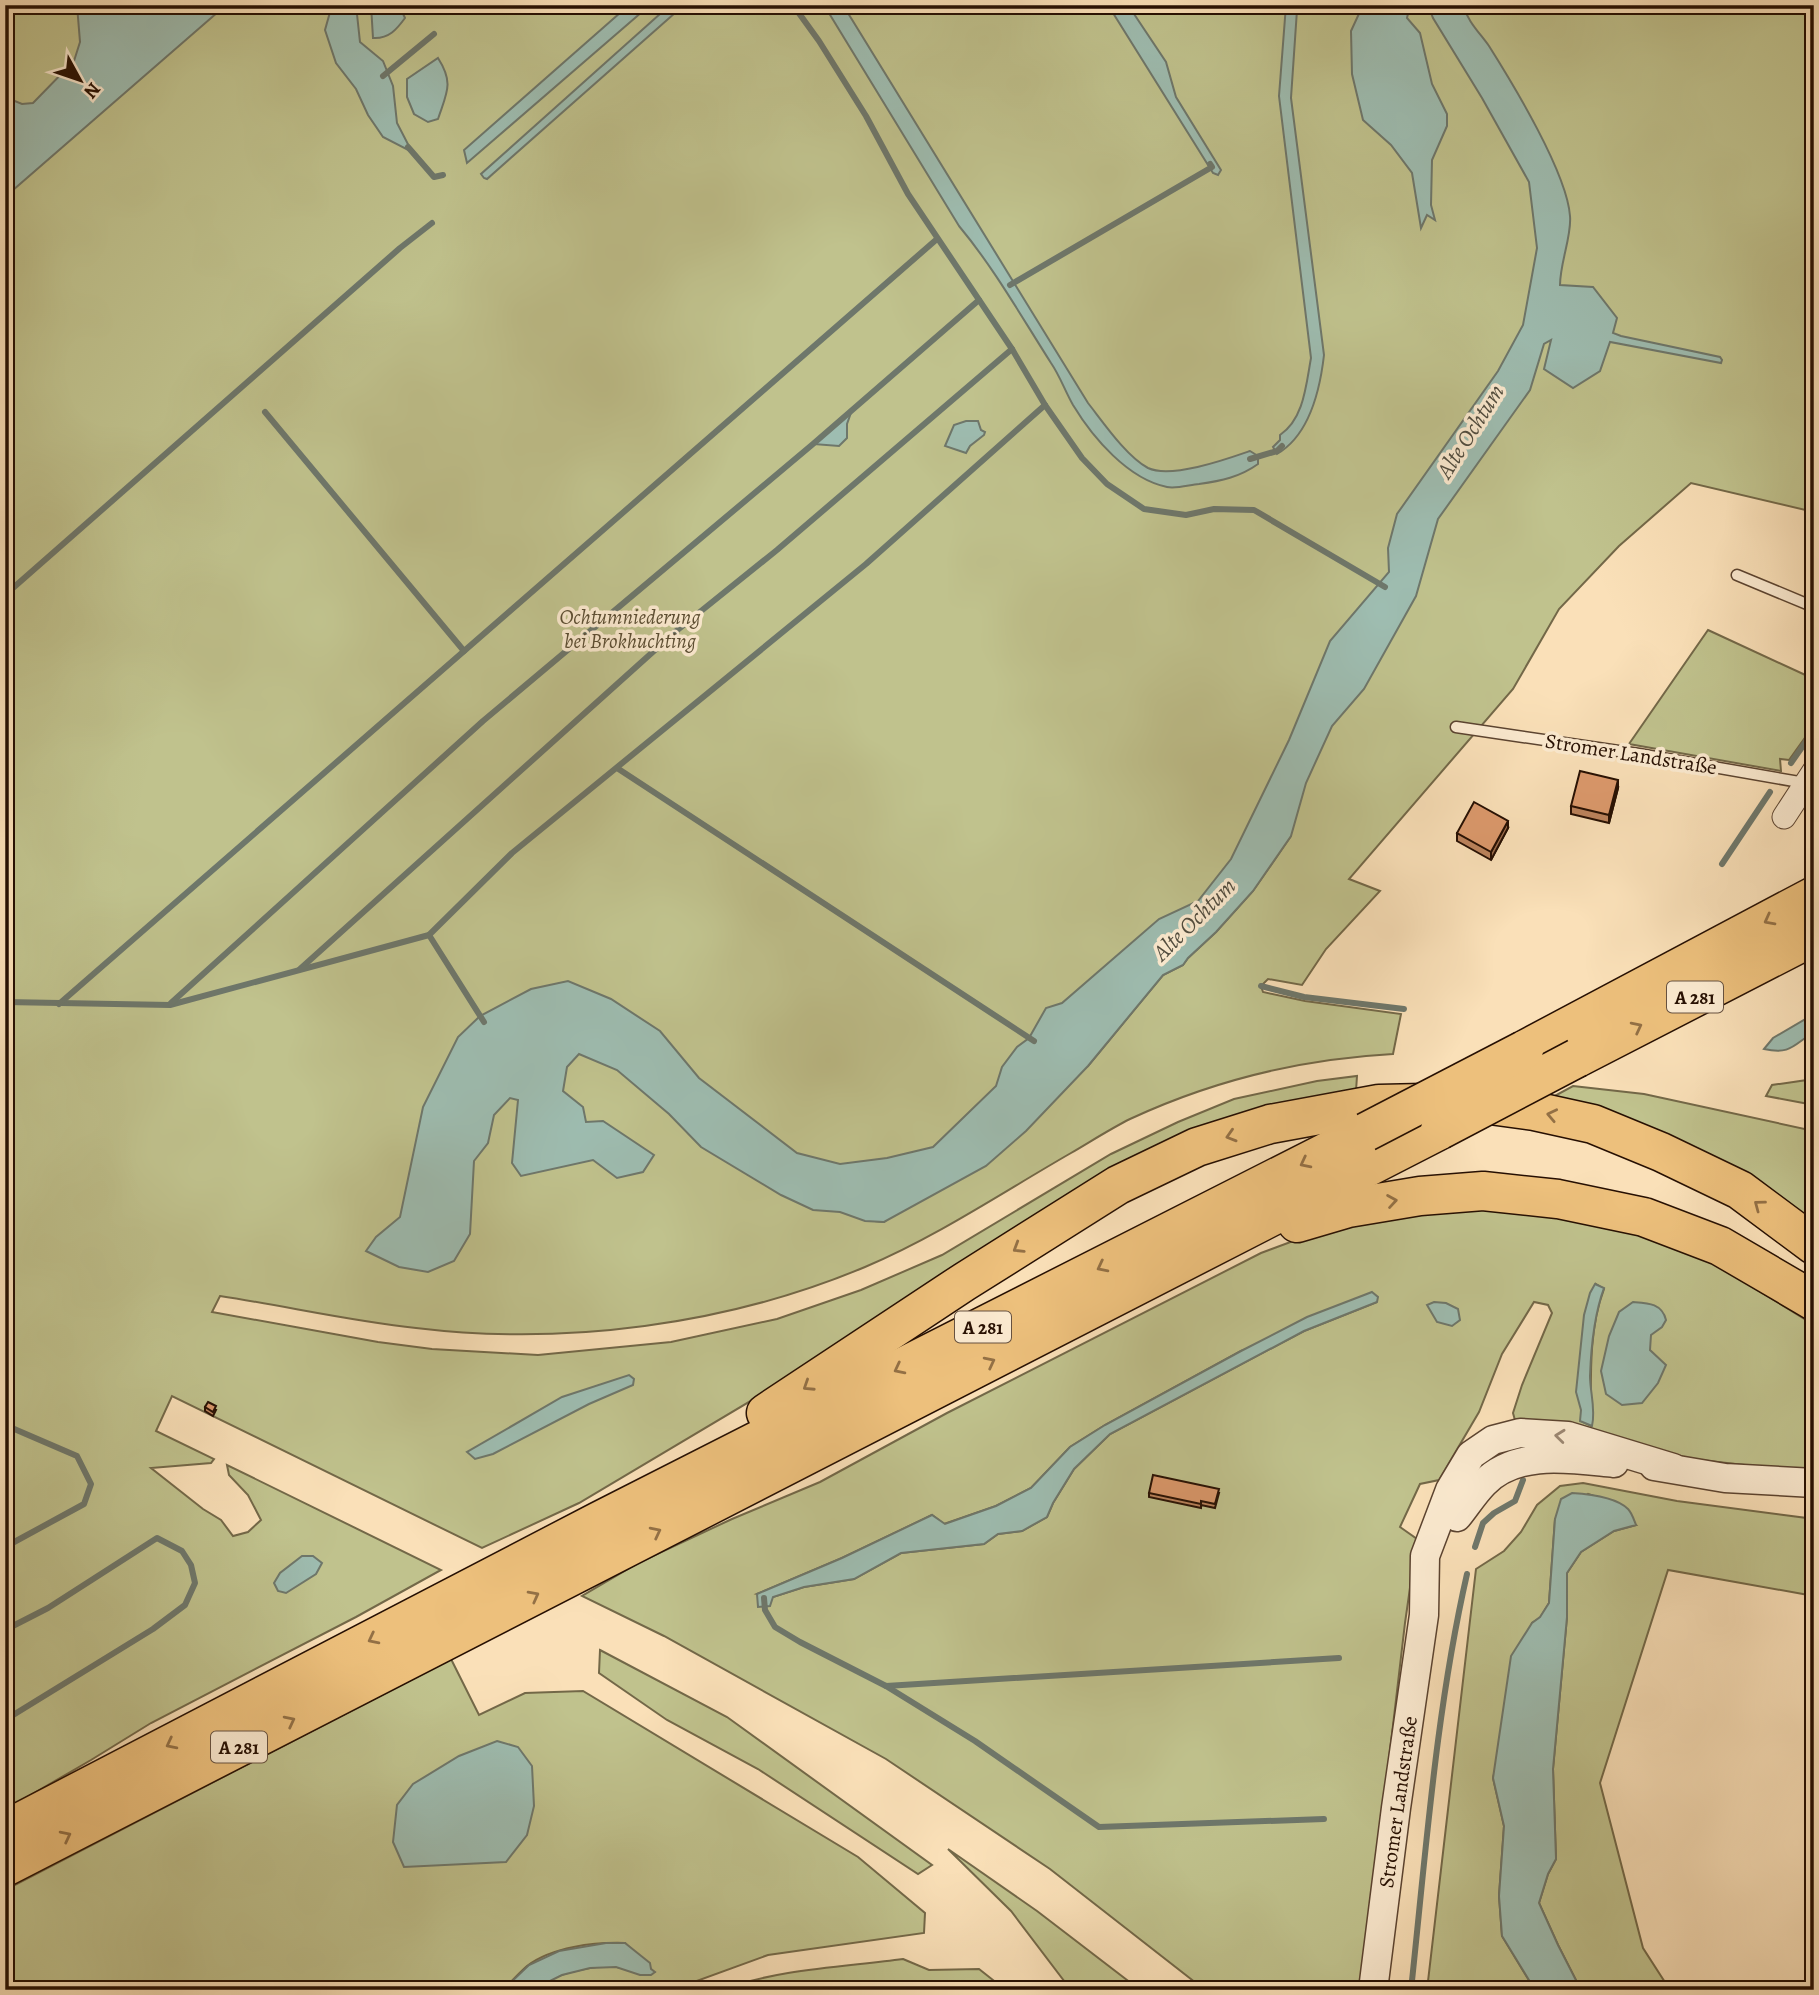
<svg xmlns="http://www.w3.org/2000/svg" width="1819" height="1995" font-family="Alegreya,serif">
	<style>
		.green { fill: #c0c28d; stroke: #736848; stroke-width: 2; fill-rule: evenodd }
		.water { fill: #9ebdb1; stroke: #6e776b; stroke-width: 2 }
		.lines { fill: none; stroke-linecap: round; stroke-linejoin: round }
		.stream { stroke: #6e776b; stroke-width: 6 }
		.service-casing { stroke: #5b4330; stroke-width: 13 }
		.minor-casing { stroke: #5b4330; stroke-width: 25 }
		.tertiary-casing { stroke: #5b4330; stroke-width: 31 }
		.motorway-casing { stroke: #260f02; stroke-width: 41 }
		.service { stroke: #fcebd1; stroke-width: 10 }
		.minor { stroke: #fcebd1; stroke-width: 23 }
		.tertiary { stroke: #fcebd1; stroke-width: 28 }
		.motorway { stroke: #edc07c; stroke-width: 38 }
		.motorway-bridge-casing { stroke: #260f02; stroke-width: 41; stroke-linecap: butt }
		.motorway-bridge { stroke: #edc07c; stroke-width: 38 }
		.wall { fill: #bd845d; stroke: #260f02; stroke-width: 2 }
		.shaded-wall { fill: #9a6b4c; stroke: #260f02; stroke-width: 2 }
		.building { fill: #dc996c; stroke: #260f02; stroke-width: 2 }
		.oneway { stroke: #937045 }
		.oneway2 { stroke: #9c8874 }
		.labels { text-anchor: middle; stroke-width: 7; stroke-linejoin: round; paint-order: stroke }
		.shield { fill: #fcebd1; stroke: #665140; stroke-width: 2 }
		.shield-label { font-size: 19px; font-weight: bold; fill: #260f02 }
		.park-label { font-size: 21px; font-style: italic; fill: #5c4e33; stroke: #fcebd1 }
		.street-label { font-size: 21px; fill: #260f02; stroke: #fcebd1 }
		.water-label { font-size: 23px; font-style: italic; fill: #504c3f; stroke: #fcebd1 }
	</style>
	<rect width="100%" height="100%" fill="#fae0b8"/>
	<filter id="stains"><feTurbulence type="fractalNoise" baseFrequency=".00286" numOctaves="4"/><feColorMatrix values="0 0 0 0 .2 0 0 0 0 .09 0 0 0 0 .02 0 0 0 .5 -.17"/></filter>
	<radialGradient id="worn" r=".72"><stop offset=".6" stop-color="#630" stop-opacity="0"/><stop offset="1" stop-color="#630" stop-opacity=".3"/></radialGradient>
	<g class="green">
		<path d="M5 5H1814V512L1691 483 1619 546 1559 609 1513 689 1349 879 1380 891 1326 949 1302 985 1268 979 1261 986 1263 992 1305 1001 1401 1014 1393 1054C1300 1059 1214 1080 1130 1119 1110 1129 1090 1142 1071 1153 1003 1192 938 1236 865 1267 727 1325 565 1346 416 1328 350 1321 286 1306 220 1296L212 1312 378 1342 432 1349 538 1355 671 1342 777 1319 861 1290 942 1255 1111 1154 1178 1122 1234 1099 1317 1081 1357 1076 1356 1091 1270 1108 875 1327 579 1503 482 1548 172 1396 156 1431 214 1459 211 1463 151 1468 203 1509 221 1520 233 1536 248 1532 261 1520 248 1495 229 1475 227 1465 441 1570 356 1617 151 1723 91 1760 5 1810ZM1291 836 1253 891 1216 932 1188 958 1183 965 1163 975 1088 1066 884 1222 864 1220Z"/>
		<path d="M1708 630 1814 679V725L1789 760 1780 759 1781 771 1629 744Z"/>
		<path d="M1814 1079V1105L1766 1096 1772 1085Z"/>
		<path d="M1573 1086 1644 1094 1814 1131V1228L1549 1099Z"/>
		<path d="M1462 1206 1589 1217 1708 1259 1814 1325V1473L1683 1458 1516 1424 1513 1413 1522 1385 1552 1313 1548 1305 1534 1302 1502 1354 1479 1412 1439 1480 1420 1484 1400 1527 1417 1539 1405 1623 1362 1990H1205L1050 1869 886 1759 664 1636 582 1596 640 1562 732 1519 820 1482 947 1413 1261 1253 1339 1224ZM1596 1284 1604 1289C1588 1331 1591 1381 1591 1426L1581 1421ZM1377 1302 1304 1331 1110 1434 1074 1469 1053 1503 1047 1517 1022 1531 998 1534 984 1544 901 1553 854 1579 804 1587 773 1597 757 1594 842 1558 932 1515 944 1524 996 1506 1031 1488 1070 1447 1105 1425 1241 1351Z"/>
		<path d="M1583 1483 1677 1501 1814 1519V1596L1668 1570 1600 1783 1643 1948 1670 1990H1581L1558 1945 1539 1903 1548 1874 1556 1859 1553 1769 1567 1617V1573L1581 1552 1614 1531 1636 1525 1599 1498 1588 1494 1555 1519 1549 1603 1540 1618 1532 1623 1493 1778 1504 1826 1499 1896 1502 1936 1535 1990H1427L1476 1569 1504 1551 1521 1532 1537 1505 1560 1486Z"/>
		<path d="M600 1650 727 1717 932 1865 918 1874 758 1769 667 1720 599 1673Z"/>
		<path d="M451 1659 479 1715 525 1693 583 1691 858 1857 925 1913 924 1933 768 1955 672 1990H532C547 1976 596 1963 617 1967 634 1970 635 1977 654 1972L625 1943C594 1942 552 1947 527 1966 519 1973 511 1982 503 1990H5V1890Z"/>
		<path d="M948 1849 1037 1911 1140 1990H1071L1011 1911Z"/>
		<path d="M903 1959 929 1970 979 1969 998 1984 1010 1990H721C778 1969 843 1967 903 1959Z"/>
	</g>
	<g class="water">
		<path d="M77 5H226L5 197V97L22 104 33 103 74 61 80 42Z"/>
		<path d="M332 5H356L360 42 383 61 393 86 397 123 412 152 383 137 368 115 356 89 336 63 325 30Z"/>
		<path d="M371 5H399L405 18C397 29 389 39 373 38Z"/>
		<path d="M629 5H650L467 163 464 150Z"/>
		<path d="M670 5H684L487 179 484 178 481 174Z"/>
		<path d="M824 5H843L1088 403C1103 422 1126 456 1148 468 1171 479 1227 459 1250 451L1258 456V464C1240 477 1221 481 1199 484 1189 485 1176 489 1167 487 1128 479 1093 438 1073 405 1065 391 1060 376 1051 363 1021 316 994 268 959 226Z"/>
		<path d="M1108 5H1128L1166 62 1176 97 1221 170 1218 175 1213 173Z"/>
		<path d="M1286 5H1297V10L1291 98 1324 355C1320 390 1310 435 1277 454L1273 447 1280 440V435C1304 419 1306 385 1311 358L1279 96Z"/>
		<path d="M1363 5H1410L1407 18 1420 33 1432 84 1447 114V126L1432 160 1431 205 1435 220 1427 215 1421 228 1412 173 1391 145 1363 120 1352 74 1351 31Z"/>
		<path d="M1428 5H1463C1468 22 1479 32 1489 46 1513 84 1567 173 1570 216 1572 235 1560 263 1560 285L1593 287 1617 318 1613 333 1621 336 1720 357 1722 360 1721 363 1610 342 1600 371 1573 388 1544 369 1551 340 1544 344 1530 390 1438 519 1416 596 1364 689 1332 726 1306 783 1291 836 1253 891 1216 932 1188 958 1183 965 1163 975 1088 1066 1026 1131 986 1166 884 1222 865 1221 840 1212 813 1210 781 1195 701 1147 669 1114 617 1070 579 1054 567 1067 563 1091 583 1107 586 1122 603 1121 654 1155 643 1172 617 1178 593 1160 521 1176 512 1163 518 1100 510 1098 494 1115 488 1143 474 1161 470 1234 454 1261 428 1272 399 1267 366 1251 376 1237 400 1217 423 1107 458 1037 480 1016 531 989 568 981 611 999 660 1031 699 1078 797 1153 840 1164 887 1158 933 1147 996 1086 1002 1067 1017 1047 1029 1038 1046 1008 1062 1003 1159 919 1198 901 1231 859 1289 740 1330 641 1389 572 1388 548 1397 514 1498 371 1523 325 1537 248 1529 182 1482 98 1433 18Z"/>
		<path d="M438 58C454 83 447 92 438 119L428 122 414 114 407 97V79Z"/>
		<path d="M852 410 847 424V438L839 446 813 444Z"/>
		<path d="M966 421H978L981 430 985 432 984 435 970 446 966 453 945 446 954 425Z"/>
		<path d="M1814 1014V1032C1793 1045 1791 1055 1764 1049L1773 1038Z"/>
		<path d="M1595 1284 1604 1288C1594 1315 1591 1348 1590 1376 1590 1392 1596 1410 1592 1426L1580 1421 1581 1410 1576 1392 1584 1315 1590 1293Z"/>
		<path d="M1372 1292 1378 1297 1377 1302 1304 1331 1110 1434 1074 1469 1053 1503 1047 1517 1022 1531 998 1534 984 1544 901 1553 854 1579 804 1587 773 1597 770 1606 758 1607 757 1594 842 1558 932 1515 945 1524 996 1506 1031 1488 1070 1447 1105 1425 1241 1351 1307 1317Z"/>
		<path d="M1434 1302 1446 1303 1458 1309 1460 1320 1452 1326 1437 1322 1427 1305Z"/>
		<path d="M1633 1302C1647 1303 1662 1303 1666 1320L1662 1327 1651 1335 1650 1350 1666 1365 1658 1383 1642 1403 1622 1405 1606 1394 1601 1371 1609 1336 1619 1312Z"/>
		<path d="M629 1375 634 1379 633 1385 589 1404 493 1454 475 1459 467 1452 562 1397Z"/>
		<path d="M1572 1493C1588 1494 1616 1497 1628 1509 1632 1513 1634 1520 1636 1525L1614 1531 1581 1552 1567 1573V1617L1553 1769 1556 1859 1548 1874 1539 1903 1558 1945 1581 1990H1535L1502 1936 1499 1896 1504 1826 1493 1778 1511 1656 1532 1623 1540 1617 1549 1603 1555 1519 1561 1499Z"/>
		<path d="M302 1556H313L322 1563 316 1574 286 1593 278 1591 274 1583 280 1573Z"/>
		<path d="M497 1741 518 1747 532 1766 534 1806 527 1835 506 1862 404 1867 393 1842 397 1805 413 1784 459 1756Z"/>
		<path d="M606 1943H625L650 1963 651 1969 655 1972 651 1975H640L616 1967 590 1968 562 1975 532 1990H503L529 1965 559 1951Z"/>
	</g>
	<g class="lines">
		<g class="stream">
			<path d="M793 5 819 41 866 116 908 194 1012 349 1045 405 1082 458 1107 484 1144 509 1186 515 1214 509 1254 510 1385 587"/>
			<path d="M383 76 434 34"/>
			<path d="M408 147 434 177 443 175"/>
			<path d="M1010 285 1212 167 1210 164"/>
			<path d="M265 412 464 651"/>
			<path d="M1250 459 1277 451 1282 446"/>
			<path d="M5 595 400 248 432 223"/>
			<path d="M1791 763 1814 730"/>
			<path d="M617 768 1034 1041"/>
			<path d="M1722 864 1770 792"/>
			<path d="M429 935 484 1022"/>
			<path d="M300 969 675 632 777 550 1012 349"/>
			<path d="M1261 986 1304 997 1404 1009"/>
			<path d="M5 1002 170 1005 429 935 512 853 866 564 1045 405"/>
			<path d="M171 1003 483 721 813 444 979 300"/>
			<path d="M59 1004 937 239"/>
			<path d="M5 1425 77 1456 91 1484 84 1504 5 1547"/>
			<path d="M1475 1547 1483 1523 1494 1513 1515 1501 1523 1480"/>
			<path d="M764 1598 765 1610 775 1627 800 1642 886 1686 1339 1658"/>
			<path d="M5 1630 48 1608 157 1538 182 1551 191 1565 195 1583 185 1605 153 1629 5 1720"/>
			<path d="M886 1686 975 1741 1099 1827 1324 1819"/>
			<path d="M1411 1990C1426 1851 1436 1710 1467 1574"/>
		</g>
		<defs>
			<g id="service">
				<path d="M1737 575 1814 607"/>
				<path d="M1456 727 1639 754 1805 783"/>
			</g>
			<path id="minor" d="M1784 817 1814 771"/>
			<g id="tertiary">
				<path d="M1654 1466 1725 1478 1814 1483"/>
				<path d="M1457 1517C1466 1506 1474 1493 1484 1483 1517 1449 1572 1459 1614 1463"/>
				<path d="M1373 1990 1396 1808 1424 1615 1425 1556 1450 1490 1471 1455 1493 1440 1520 1433 1568 1436 1673 1468"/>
			</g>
			<g id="motorway">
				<path d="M1524 1050 1814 896"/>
				<path d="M1577 1058 1814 936"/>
				<path d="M1297 1223 1348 1208 1420 1196 1483 1191 1558 1199 1644 1217 1720 1246 1814 1301"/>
				<path d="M766 1413 964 1282 1118 1185 1197 1147 1270 1124 1379 1104 1468 1102 1534 1111 1593 1124 1661 1152 1740 1190 1814 1245"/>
				<path d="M5 1830 599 1521 1366 1132"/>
				<path d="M5 1867 1440 1130"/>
			</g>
		</defs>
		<use href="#service" class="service-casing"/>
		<use href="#minor" class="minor-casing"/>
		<use href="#tertiary" class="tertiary-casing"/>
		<use href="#motorway" class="motorway-casing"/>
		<use href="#service" class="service"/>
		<use href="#minor" class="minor"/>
		<use href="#tertiary" class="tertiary"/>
		<use href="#motorway" class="motorway"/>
		<defs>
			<g id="motorway-bridge">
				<path d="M1440 1130 1577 1058"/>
				<path d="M1366 1132 1524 1050"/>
			</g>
		</defs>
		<use href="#motorway-bridge" class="motorway-bridge-casing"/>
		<use href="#motorway-bridge" class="motorway-bridge"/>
	</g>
	<g class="wall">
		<path d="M1814 527V565L1808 564V556Z"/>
		<path d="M1618 788 1609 823 1571 814V806Z"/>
		<path d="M1508 828 1491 860 1457 841V833Z"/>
		<path d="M205 1407 216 1410 213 1416 205 1411Z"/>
		<path d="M1149 1493H1219L1215 1508 1201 1505V1508L1149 1497Z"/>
	</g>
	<g class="shaded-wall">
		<path d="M1618 780V788L1609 823V815Z"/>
		<path d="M1508 821V828L1491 860V852Z"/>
	</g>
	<g class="building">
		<path d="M1814 527V557L1808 556Z"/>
		<path d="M1580 771 1618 780 1609 815 1571 806Z"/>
		<path d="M1474 802 1508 821 1491 852 1457 833Z"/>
		<path d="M208 1402 216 1406 213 1412 205 1407Z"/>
		<path d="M1153 1475 1219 1489 1215 1504 1201 1501V1504L1149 1493Z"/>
	</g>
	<defs><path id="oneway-chevron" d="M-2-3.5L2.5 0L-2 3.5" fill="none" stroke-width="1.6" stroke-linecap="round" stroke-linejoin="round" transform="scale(1.75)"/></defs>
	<g class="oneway">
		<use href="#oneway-chevron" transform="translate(1769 920) rotate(152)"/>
		<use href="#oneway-chevron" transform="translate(1637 1027) rotate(-27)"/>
		<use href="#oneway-chevron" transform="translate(1552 1115) rotate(-168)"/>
		<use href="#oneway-chevron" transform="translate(1231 1136) rotate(163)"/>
		<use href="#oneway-chevron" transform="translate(1305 1163) rotate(153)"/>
		<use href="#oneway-chevron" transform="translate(1392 1201) rotate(-9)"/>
		<use href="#oneway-chevron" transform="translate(1759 1205) rotate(-143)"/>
		<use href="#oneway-chevron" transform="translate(1018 1248) rotate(148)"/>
		<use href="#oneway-chevron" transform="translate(1102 1267) rotate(153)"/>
		<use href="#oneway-chevron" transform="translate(990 1362) rotate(-27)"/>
		<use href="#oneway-chevron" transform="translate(899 1369) rotate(153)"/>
		<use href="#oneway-chevron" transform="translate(808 1386) rotate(147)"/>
		<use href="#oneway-chevron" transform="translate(656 1532) rotate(-27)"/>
		<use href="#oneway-chevron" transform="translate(534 1596) rotate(-28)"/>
		<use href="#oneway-chevron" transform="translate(373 1639) rotate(153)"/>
		<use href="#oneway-chevron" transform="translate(290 1721) rotate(-27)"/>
		<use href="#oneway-chevron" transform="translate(171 1744) rotate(153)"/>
		<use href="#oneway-chevron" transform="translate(66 1836) rotate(-27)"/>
	</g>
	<use class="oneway2" href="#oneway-chevron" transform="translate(1560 1436) rotate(-174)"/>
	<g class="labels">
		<g class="shield">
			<rect x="1667" y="981.5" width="56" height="31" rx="5"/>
			<rect x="955" y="1311.5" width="56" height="31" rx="5"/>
			<rect x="211" y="1731.5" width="56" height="31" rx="5"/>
		</g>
		<g class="shield-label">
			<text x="1695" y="1004">A 281</text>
			<text x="983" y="1334">A 281</text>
			<text x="239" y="1754">A 281</text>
		</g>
		<g class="park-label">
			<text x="630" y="624">Ochtumniederung<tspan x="630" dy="24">bei Brokhuchting</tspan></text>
		</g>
		<g class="street-label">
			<text transform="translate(1631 754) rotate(9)" y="7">Stromer Landstraße</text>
			<text transform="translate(1398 1802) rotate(-82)" y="7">Stromer Landstraße</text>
		</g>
		<g class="water-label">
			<text transform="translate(1470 431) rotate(-58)" y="8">Alte Ochtum</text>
			<text transform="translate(1194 919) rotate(-45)" y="8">Alte Ochtum</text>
		</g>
	</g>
	<rect width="1819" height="1995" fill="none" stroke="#fae0b8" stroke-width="28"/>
	<rect x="7" y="7" width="1805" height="1981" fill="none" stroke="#260f02" stroke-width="3.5"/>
	<rect x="14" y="14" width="1791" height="1967" fill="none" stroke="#260f02" stroke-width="2"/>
	<g transform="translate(80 80) rotate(130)" stroke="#fcebd1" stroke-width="5" paint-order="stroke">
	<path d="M0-5L12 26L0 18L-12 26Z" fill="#260f02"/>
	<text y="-10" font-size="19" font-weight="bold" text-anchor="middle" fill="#260f02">N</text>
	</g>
	<rect width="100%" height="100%" filter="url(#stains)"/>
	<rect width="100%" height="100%" fill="url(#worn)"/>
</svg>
